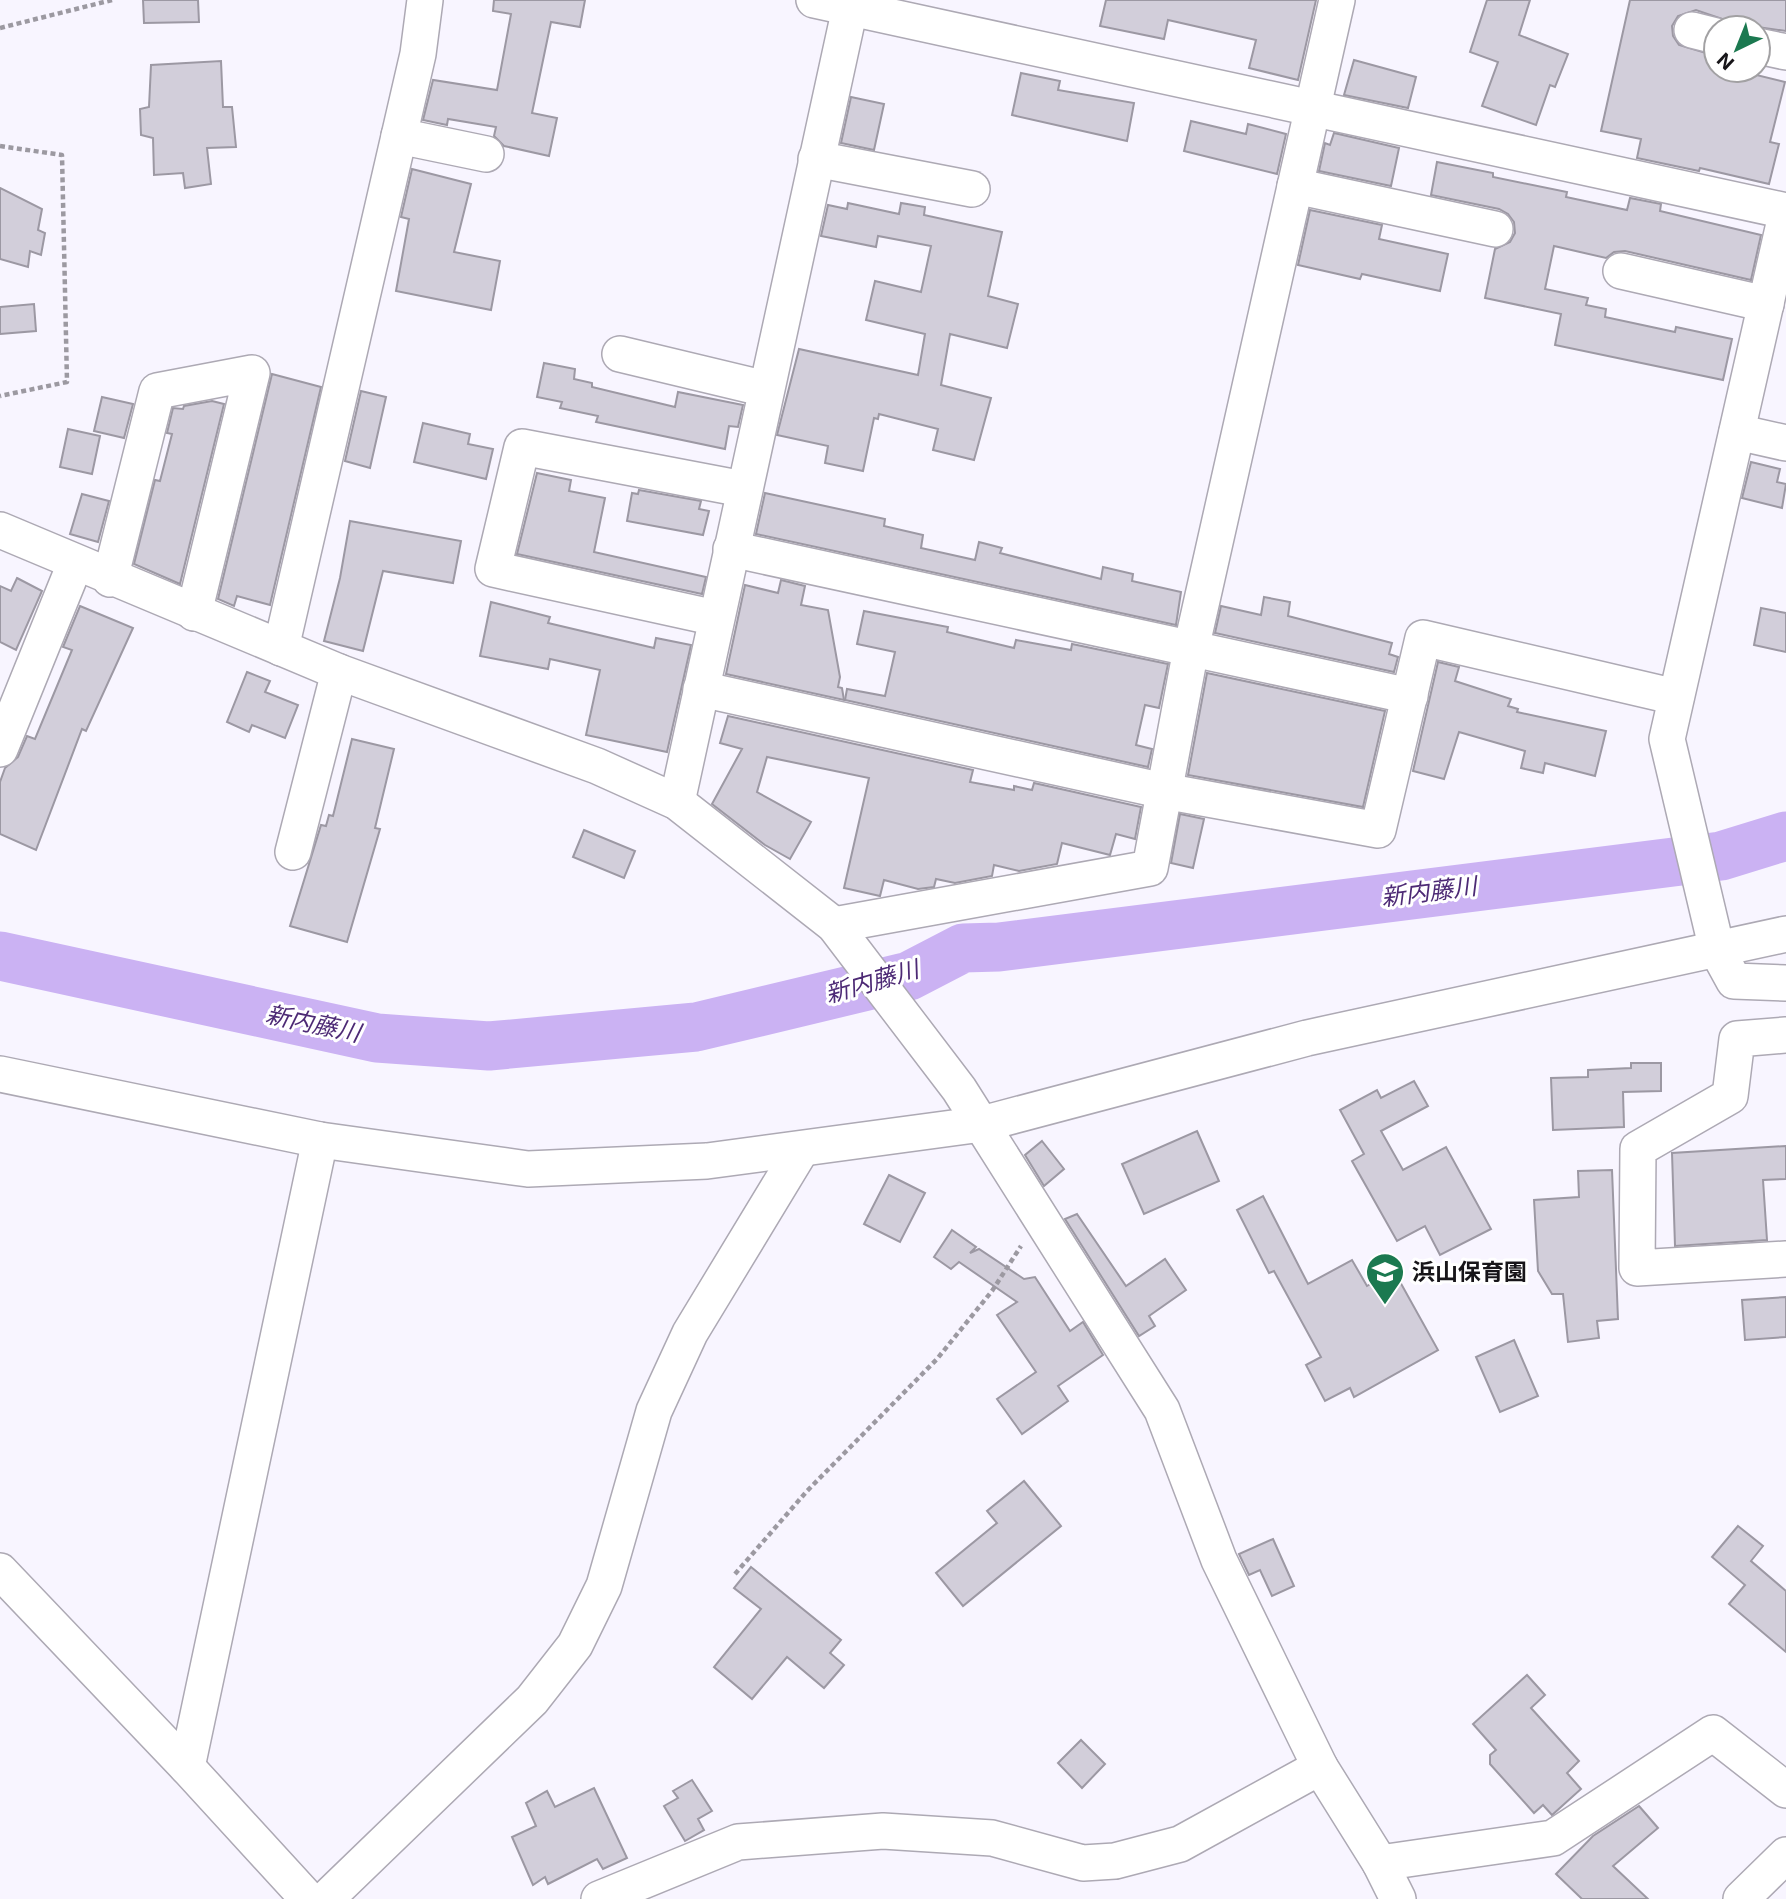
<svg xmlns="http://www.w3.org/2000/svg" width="1786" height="1899" font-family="Inter,'Noto Sans JP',sans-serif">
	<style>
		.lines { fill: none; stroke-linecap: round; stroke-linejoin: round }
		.river { stroke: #cbb2f3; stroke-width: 49 }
		.building { fill: #d2ceda; stroke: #9c98a3; stroke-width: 2 }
		.minor-casing { stroke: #ada9b4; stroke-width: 38 }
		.path { stroke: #9c99a1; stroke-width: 4.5; stroke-dasharray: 5 3.5; stroke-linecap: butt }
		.minor { stroke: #fff; stroke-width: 35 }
		.labels { text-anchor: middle; stroke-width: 6; stroke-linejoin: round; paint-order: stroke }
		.poi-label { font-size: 23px; font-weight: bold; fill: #171519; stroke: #fff; text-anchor: start }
		.water-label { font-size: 24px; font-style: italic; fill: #4d2a75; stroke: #fff }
	</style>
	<rect width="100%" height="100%" fill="#f8f5ff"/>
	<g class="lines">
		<path class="river" d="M0 956 377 1038 489 1046 696 1027 909 976 963 948 999 947 1721 856 1786 836"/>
	</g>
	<g class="building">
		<path d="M143 0H198L199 22 144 23Z"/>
		<path d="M494 0H585L580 27 551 22 532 113 557 118 549 156 504 146 494 136 496 127 448 119 447 125 423 120 433 80 497 90 511 14 493 11Z"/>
		<path d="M1106 0H1316L1298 80 1249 68 1256 40 1168 20 1164 39 1100 26Z"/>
		<path d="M1487 0H1530L1519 35 1568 54 1555 87 1550 85 1536 125 1482 106 1498 62 1470 52Z"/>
		<path d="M1630 0H1786V31L1737 24 1696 10 1678 16 1672 26 1673 36 1679 45 1716 56V70H1736L1785 82 1770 142 1779 144 1769 184 1700 168 1699 171 1637 158 1641 139 1601 131Z"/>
		<path d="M1354 60 1416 77 1408 108 1344 95Z"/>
		<path d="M221 61 223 107H232L236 147 207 148 211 184 185 188 183 173 154 175 153 138 141 135 140 109 149 107 151 65Z"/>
		<path d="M1021 73 1060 81 1058 90 1134 103 1127 141 1012 115Z"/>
		<path d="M851 97 884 104 874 150 841 143Z"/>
		<path d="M1191 121 1246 134 1248 124 1286 134 1277 174 1184 151Z"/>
		<path d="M1334 133 1399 148 1391 186 1319 171 1325 143 1330 145Z"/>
		<path d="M1437 162 1493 173V177L1567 192 1566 197 1627 210 1630 198 1661 204 1660 211 1761 235 1751 280 1625 251 1614 252 1606 258 1554 246 1545 289 1588 298 1586 305 1606 309 1605 317 1675 332 1676 327 1732 339 1723 380 1555 345 1561 314 1485 298 1495 249 1510 242 1515 233 1514 222 1508 214 1499 209 1431 195Z"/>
		<path d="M412 169 471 184 454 252 500 261 491 310 396 291 409 219 401 217Z"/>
		<path d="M0 188 42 209 38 230 45 233 41 255 30 251 28 267 0 259Z"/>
		<path d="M848 203 899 214 901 203 925 207 924 215 1002 232 988 296 1018 304 1007 348 950 334 941 385 991 398 974 460 933 450 938 429 879 414 878 419 874 418 863 471 825 463 828 446 777 435 799 349 918 375 925 334 866 320 875 281 921 292 931 246 878 236 876 247 821 236 828 205 847 209Z"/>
		<path d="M1310 210 1382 225 1379 239 1448 254 1440 291 1362 274 1360 279 1298 265Z"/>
		<path d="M34 304 36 331 0 334V307Z"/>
		<path d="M544 363 575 369 574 379 592 383V387L675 407 678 392 743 405 738 427 729 426 725 449 596 422 598 416 560 408 562 402 537 397Z"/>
		<path d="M272 374 321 387 270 605 237 596 234 606 218 599Z"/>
		<path d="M361 391 386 397 370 468 345 461Z"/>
		<path d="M102 397 133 404 124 438 94 431Z"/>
		<path d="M212 401 224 404 180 584 134 564 155 480 160 481 172 434 167 433 173 408 183 409 184 406Z"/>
		<path d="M423 423 470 434 468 444 493 449 486 479 414 462Z"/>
		<path d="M68 429 100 436 92 474 60 467Z"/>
		<path d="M1751 462 1780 469 1777 482 1786 484 1782 508 1742 498Z"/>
		<path d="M537 473 571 480 569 491 605 498 594 552 706 577 702 594 517 554Z"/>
		<path d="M639 490 701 501 699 509 709 511 703 535 627 521 632 493 638 494Z"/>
		<path d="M765 493 885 519 884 526 923 535 921 548 975 560 979 542 1002 548 1000 553 1101 579 1103 567 1133 574 1132 581 1181 592 1176 625 756 534Z"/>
		<path d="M82 494 109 501 98 542 70 534Z"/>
		<path d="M350 521 461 541 453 583 383 571 363 651 324 641 340 578Z"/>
		<path d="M17 578 42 591 16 650 0 642V586L11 591Z"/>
		<path d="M781 580 805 586 801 605 828 610 840 677 838 687 842 688 844 700 726 674 745 585 778 593Z"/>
		<path d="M1264 597 1290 602 1288 616 1392 643 1389 654 1398 657 1394 672 1215 633 1221 606 1261 615Z"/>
		<path d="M491 602 550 617 548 623 654 648 656 638 691 645 667 752 586 735 600 670 550 659 548 669 480 656Z"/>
		<path d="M80 606 133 628 86 731 82 729 36 850 0 834V782L5 768 18 757 27 736 35 739 72 650 63 647Z"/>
		<path d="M1761 608 1786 613V652L1754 645Z"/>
		<path d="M864 611 948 627 947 632 1014 648 1016 640 1071 650 1072 644 1168 664 1159 708 1145 705 1136 745 1152 749 1148 767 845 700 847 689 885 696 895 652 857 644Z"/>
		<path d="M1438 662 1459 667 1455 681 1511 699 1508 706 1518 709 1517 712 1606 731 1595 776 1545 763 1543 773 1521 768 1525 751 1459 732 1444 779 1413 771Z"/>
		<path d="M247 672 270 681 265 692 298 705 285 738 252 725 249 732 227 722Z"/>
		<path d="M1207 673 1385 711 1363 807 1188 775Z"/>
		<path d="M728 716 973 770 970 782 1014 790V786L1032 790 1034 783 1141 807 1135 839 1116 834 1110 855 1062 843 1057 864 1019 871 994 865 992 876 955 883 936 879 934 887 918 889 884 880 880 896 844 888 869 778 767 757 757 792 811 822 790 859 765 845 712 804 742 749 720 743Z"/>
		<path d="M352 739 394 749 375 828 380 829 347 942 290 926 321 825 326 826 329 815 333 816Z"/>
		<path d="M1180 814 1204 819 1193 868 1171 863Z"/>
		<path d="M584 830 635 851 624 878 573 857Z"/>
		<path d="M1631 1063H1661V1091L1623 1092 1624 1127 1553 1130 1551 1078 1588 1077V1070L1631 1068Z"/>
		<path d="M1414 1081 1428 1106 1381 1131 1403 1170 1446 1147 1491 1229 1440 1255 1425 1226 1397 1241 1352 1161 1364 1154 1340 1110 1377 1090 1381 1098Z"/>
		<path d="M1197 1131 1219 1181 1144 1214 1122 1164Z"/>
		<path d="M1042 1141 1064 1169 1044 1186 1025 1155Z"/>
		<path d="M1786 1146V1179L1763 1180 1767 1240 1675 1246 1672 1153Z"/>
		<path d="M1612 1170 1618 1319 1597 1321 1599 1338 1568 1342 1563 1294H1552L1538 1271 1534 1200 1579 1197 1578 1171Z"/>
		<path d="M889 1175 925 1193 900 1242 864 1224Z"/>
		<path d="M1263 1196 1308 1284 1352 1260 1367 1286 1394 1271 1438 1350 1354 1397 1350 1388 1325 1401 1306 1365 1321 1357 1274 1271 1269 1273 1237 1210Z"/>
		<path d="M1077 1214 1126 1286 1165 1259 1186 1290 1149 1316 1155 1326 1139 1336 1065 1219Z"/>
		<path d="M952 1230 976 1247 970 1253 979 1249 1024 1279 1035 1277 1070 1331 1083 1322 1103 1355 1058 1386 1068 1401 1022 1434 997 1399 1036 1372 997 1315 1017 1302 959 1262 951 1269 934 1257Z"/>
		<path d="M1786 1297V1337L1745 1340 1742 1300Z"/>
		<path d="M1514 1340 1538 1396 1500 1412 1476 1357Z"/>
		<path d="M1024 1481 1061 1526 963 1606 936 1573 997 1523 987 1511Z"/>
		<path d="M1738 1526 1763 1546 1751 1561 1786 1591V1652L1729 1604 1745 1585 1712 1557Z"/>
		<path d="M1273 1539 1294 1586 1272 1596 1260 1570 1249 1575 1239 1554Z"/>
		<path d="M751 1567 841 1640 830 1653 844 1665 824 1688 787 1657 752 1699 714 1667 761 1609 734 1588Z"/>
		<path d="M1527 1675 1545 1695 1531 1708 1579 1761 1567 1773 1581 1789 1552 1815 1543 1805 1534 1813 1490 1764V1755L1496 1750 1473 1724Z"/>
		<path d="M1081 1740 1105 1764 1082 1788 1058 1763Z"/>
		<path d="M692 1780 712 1811 698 1819 704 1830 685 1841 664 1806 678 1798 673 1791Z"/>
		<path d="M594 1788 627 1858 603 1869 597 1859 548 1884 545 1877 533 1885 512 1837 536 1826 526 1803 547 1791 555 1807Z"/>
		<path d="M1639 1806 1658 1828 1613 1866 1648 1899H1582L1556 1874 1593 1836Z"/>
	</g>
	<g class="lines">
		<defs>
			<g id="minor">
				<path d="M814 0 1786 211"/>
				<path d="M1692 30 1716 36"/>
				<path d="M1758 46 1786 52"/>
				<path d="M399 136 486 154"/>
				<path d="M816 159 972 189"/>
				<path d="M1295 186 1495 229"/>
				<path d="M1786 215 1667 739 1717 950 1734 981 1786 983"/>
				<path d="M1621 271 1766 304"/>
				<path d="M620 354 766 389"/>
				<path d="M1737 432 1786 443"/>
				<path d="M0 530 339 672 597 766 677 802 834 925 959 1089 1162 1410 1219 1560 1320 1767 1380 1863 1398 1899"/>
				<path d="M731 549 1410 696"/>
				<path d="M110 579 157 391 252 373 194 613"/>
				<path d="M716 618 493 569 522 447 743 489"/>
				<path d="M281 648 418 54 425 0"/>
				<path d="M701 689 1164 791 1378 830 1423 638 1676 697"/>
				<path d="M0 749 75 564"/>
				<path d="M677 802 850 8"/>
				<path d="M293 852 339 672"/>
				<path d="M834 925 1150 868 1191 649 1337 0"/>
				<path d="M1786 1035 1737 1039 1730 1096 1638 1149 1637 1268 1786 1259"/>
				<path d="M0 1074 320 1140 528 1169 707 1161 982 1124 1307 1038 1786 934"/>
				<path d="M0 1571 187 1767 308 1899"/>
				<path d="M187 1767 320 1140"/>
				<path d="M1380 1863 1553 1838 1713 1733 1786 1790"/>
				<path d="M326 1899 532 1700 575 1645 604 1586 654 1411 690 1333 801 1150"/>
				<path d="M599 1899 738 1842 883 1831 992 1838 1083 1863 1115 1861 1180 1844 1320 1767"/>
				<path d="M1741 1899 1786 1855"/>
			</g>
		</defs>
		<use href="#minor" class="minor-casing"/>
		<g class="path">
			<path d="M0 28 112 0"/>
			<path d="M0 146 62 155 67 382 0 396"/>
			<path d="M735 1574 807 1491 937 1359 992 1291 1021 1246"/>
		</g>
		<use href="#minor" class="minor"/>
	</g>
	<defs>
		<symbol id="school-pin" viewBox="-11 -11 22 30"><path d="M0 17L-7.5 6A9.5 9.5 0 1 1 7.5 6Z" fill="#1b7950" stroke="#fff"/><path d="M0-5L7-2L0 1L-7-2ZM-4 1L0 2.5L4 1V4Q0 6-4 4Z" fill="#fff"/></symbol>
	</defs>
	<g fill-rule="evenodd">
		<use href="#school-pin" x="1363" y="1250" width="44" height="60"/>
	</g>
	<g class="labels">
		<g class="poi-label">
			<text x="1412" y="1280">浜山保育園</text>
		</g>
		<g class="water-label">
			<text transform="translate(1429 892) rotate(-7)" y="8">新内藤川</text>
			<text transform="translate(872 982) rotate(-16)" y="8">新内藤川</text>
			<text transform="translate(313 1024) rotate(12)" y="8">新内藤川</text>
		</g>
	</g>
	<g transform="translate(1737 49) rotate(223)"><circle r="33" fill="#ffffff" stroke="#a2a1a3" stroke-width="2"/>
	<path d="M0-5L12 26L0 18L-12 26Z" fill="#1b7950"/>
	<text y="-10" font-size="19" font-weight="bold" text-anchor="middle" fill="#171519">N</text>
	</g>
</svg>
